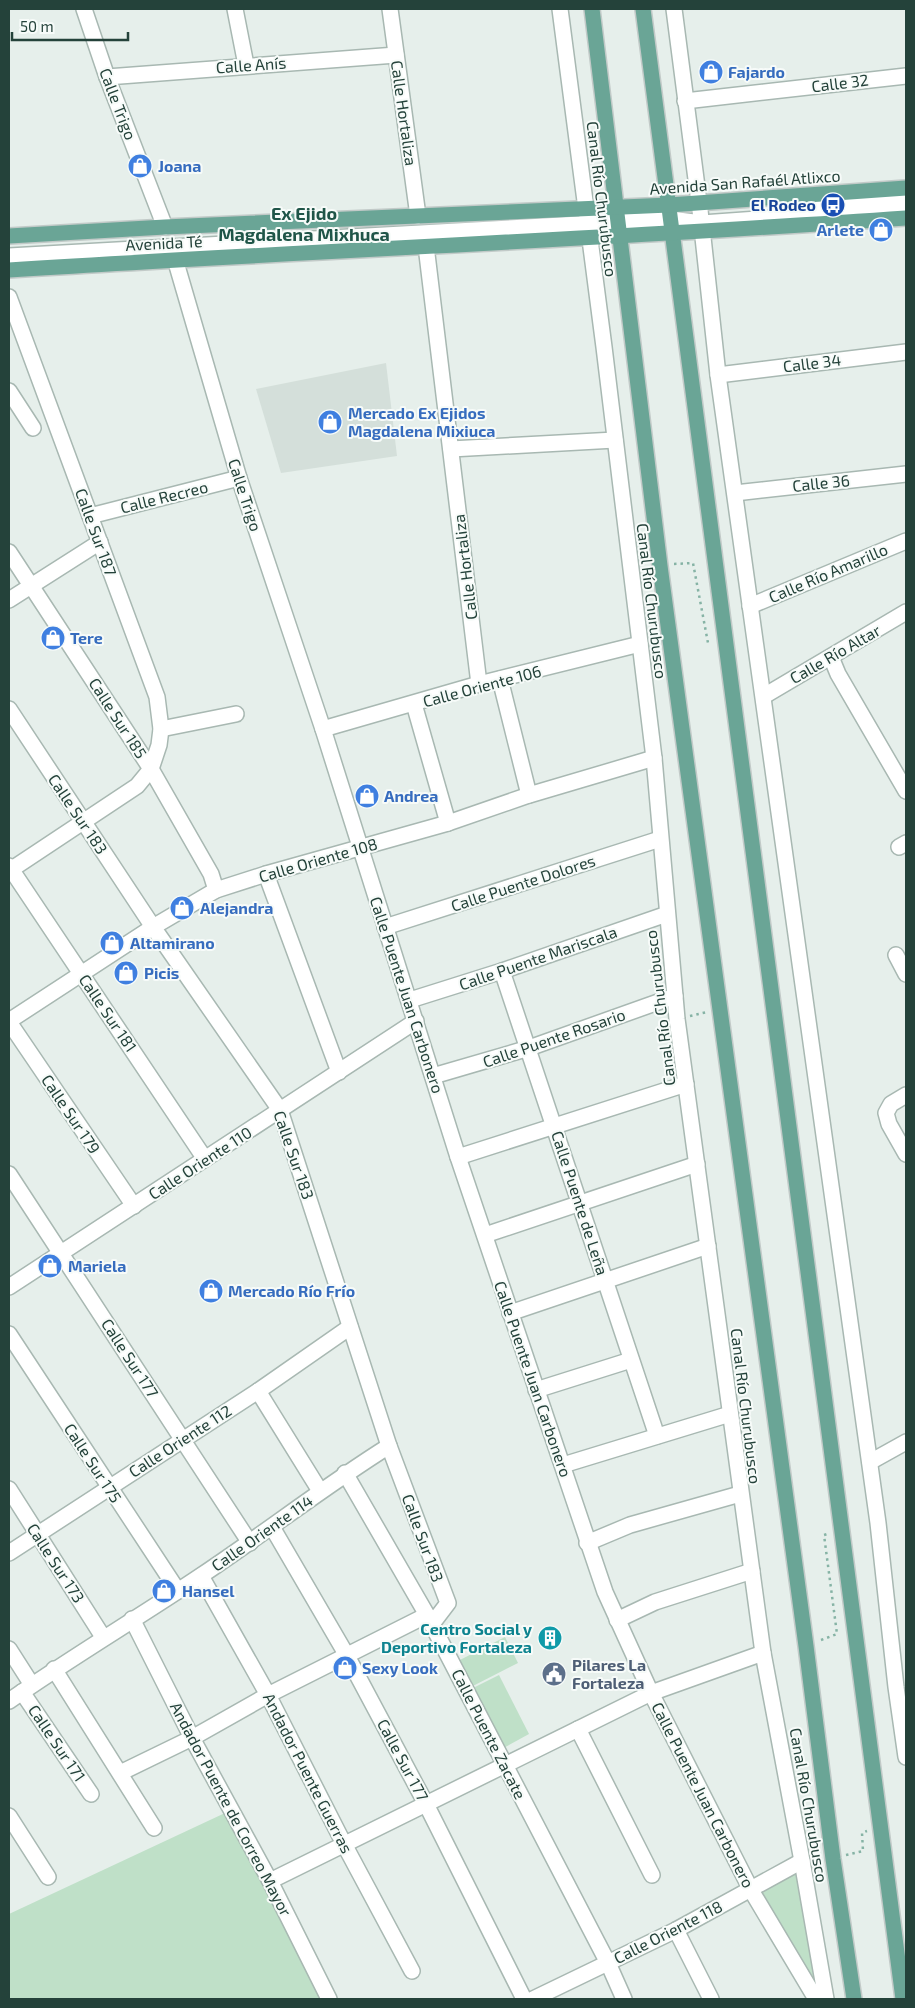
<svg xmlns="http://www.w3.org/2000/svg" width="915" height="2008" font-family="'Exo 2',sans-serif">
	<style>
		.built { fill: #d4dfda }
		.green { fill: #bfe0c8 }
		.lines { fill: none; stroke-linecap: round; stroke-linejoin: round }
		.minor-casing { stroke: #a8b8b2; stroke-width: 18 }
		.major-casing { stroke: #c2cac8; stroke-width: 18 }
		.path { stroke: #86b3a5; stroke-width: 2.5; stroke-dasharray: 2.5 4; stroke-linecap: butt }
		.minor { stroke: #fff; stroke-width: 15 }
		.major { stroke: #6aa596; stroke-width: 15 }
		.labels { text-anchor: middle; stroke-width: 4; stroke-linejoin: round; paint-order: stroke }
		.street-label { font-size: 16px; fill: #24423a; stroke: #f7fbf9 }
		.shop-label { font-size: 16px; font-weight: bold; fill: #366cbe; stroke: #f7fbf9; text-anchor: start }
		.transit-label { font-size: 16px; font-weight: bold; fill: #164399; stroke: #f7fbf9; text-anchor: end }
		.culture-label { font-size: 16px; font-weight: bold; fill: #0d838f; stroke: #f7fbf9; text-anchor: end }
		.service-label { font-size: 16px; font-weight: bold; fill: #4e5e75; stroke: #f7fbf9; text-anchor: start }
		.neighbourhood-label { font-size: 18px; font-weight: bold; fill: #1f5548; stroke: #f7fbf9 }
	</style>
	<rect width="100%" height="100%" fill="#e6efeb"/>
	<path class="built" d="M386 363 397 456 281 473 256 389Z"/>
	<g class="green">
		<path d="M505 1637 518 1663 467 1689 454 1663Z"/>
		<path d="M499 1675 529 1734 498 1751 467 1691Z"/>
		<path d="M225 1813 264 1884 323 1999H9V1914Z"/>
		<path d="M797 1872 820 1998 757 1891Z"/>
	</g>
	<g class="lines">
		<defs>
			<g id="minor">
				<path d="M84 9 107 77 165 227"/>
				<path d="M235 9 246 65"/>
				<path d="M390 9 418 216"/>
				<path d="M560 9 604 347 654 758 677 1019 763 1653 802 1861 826 1999"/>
				<path d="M674 9 700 210 718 375 878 1523 896 1687 906 1757"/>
				<path d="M107 77 396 55"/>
				<path d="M685 101 906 76"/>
				<path d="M793 204 906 196"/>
				<path d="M426 246 479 684"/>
				<path d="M9 256 670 219 702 223 906 208"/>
				<path d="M175 259 239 478 323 729 458 1157 605 1592 651 1693 751 1890 816 1999"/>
				<path d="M9 297 157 697 161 729 159 745 151 769 137 786 9 871"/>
				<path d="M718 375 906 352"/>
				<path d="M9 391 33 428"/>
				<path d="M451 449 615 440"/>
				<path d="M735 493 906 474"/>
				<path d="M90 516 239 478"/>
				<path d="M9 552 151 769 211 874 216 890"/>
				<path d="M9 600 100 542"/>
				<path d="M750 606 906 541"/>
				<path d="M831 657 838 674 906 791"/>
				<path d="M500 679 529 795"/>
				<path d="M764 696 906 612"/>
				<path d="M414 704 448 823"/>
				<path d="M9 709 153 927 280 1110 389 1446 448 1603 432 1624"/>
				<path d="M161 729 236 714"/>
				<path d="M323 729 479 684 640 644"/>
				<path d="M899 847 906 843"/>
				<path d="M9 866 205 1159"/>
				<path d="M266 874 339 1072"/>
				<path d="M385 927 660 839"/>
				<path d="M896 955 906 974"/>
				<path d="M502 971 657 1436"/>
				<path d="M410 1000 502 971 667 914"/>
				<path d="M9 1021 153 927 216 890 266 874 448 823 529 795 654 758"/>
				<path d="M9 1022 134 1206"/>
				<path d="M433 1076 529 1048 675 996"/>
				<path d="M906 1095 891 1104 886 1113 889 1124 906 1154"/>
				<path d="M458 1157 686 1084"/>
				<path d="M9 1174 250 1543"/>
				<path d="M485 1235 697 1164"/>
				<path d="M9 1287 416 1021"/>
				<path d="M510 1313 708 1246"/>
				<path d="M9 1334 178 1591"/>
				<path d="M536 1390 631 1360"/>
				<path d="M258 1391 320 1491"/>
				<path d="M870 1462 906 1442"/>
				<path d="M563 1465 730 1414"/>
				<path d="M345 1473 427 1615 608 1963 624 1999"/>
				<path d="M9 1489 103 1637"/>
				<path d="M272 1527 346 1654 426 1804 524 1999"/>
				<path d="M587 1543 630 1525 740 1494"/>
				<path d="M9 1553 258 1391 350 1327"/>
				<path d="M201 1576 268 1695 344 1844 412 1971"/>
				<path d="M132 1619 192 1738 270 1881 329 1999"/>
				<path d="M617 1620 655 1602 752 1571"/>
				<path d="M9 1649 32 1685"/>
				<path d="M54 1669 154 1828"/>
				<path d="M22 1692 91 1794"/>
				<path d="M9 1701C72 1657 138 1618 202 1575 265 1533 325 1486 389 1446"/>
				<path d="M578 1729 652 1875"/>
				<path d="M120 1773 192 1738 268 1695 427 1615"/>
				<path d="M9 1816 48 1877"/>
				<path d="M270 1881 651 1693 763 1653"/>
				<path d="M676 1930 711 1999"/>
				<path d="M533 1999 676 1930 802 1861"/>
			</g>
			<g id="major">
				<path d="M592 9 660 566 806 1646 833 1859 854 1999"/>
				<path d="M643 9 903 1999"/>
				<path d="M9 236 165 227 669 205 906 188"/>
				<path d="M9 270C308 251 607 239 906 218"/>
			</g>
		</defs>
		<use href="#minor" class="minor-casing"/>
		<use href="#major" class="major-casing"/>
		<g class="path">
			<path d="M674 564 693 563 708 643 711 642"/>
			<path d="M690 1016 707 1012"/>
			<path d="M821 1640 837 1634 824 1535 827 1534"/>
			<path d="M846 1855 863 1851 862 1833 867 1831"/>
		</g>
		<use href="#minor" class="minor"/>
		<use href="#major" class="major"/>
	</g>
	<defs>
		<symbol id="shop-disc" viewBox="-11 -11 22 22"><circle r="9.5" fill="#3f7fe0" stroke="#f7fbf9"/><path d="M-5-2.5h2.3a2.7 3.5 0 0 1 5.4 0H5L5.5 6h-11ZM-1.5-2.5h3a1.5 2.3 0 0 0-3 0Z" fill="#fff"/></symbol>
		<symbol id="bus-disc" viewBox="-11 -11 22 22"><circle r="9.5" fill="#1a4fb4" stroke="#f7fbf9"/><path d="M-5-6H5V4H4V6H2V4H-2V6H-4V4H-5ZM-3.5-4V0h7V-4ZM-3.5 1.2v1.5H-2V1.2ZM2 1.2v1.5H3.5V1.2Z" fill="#fff"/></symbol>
		<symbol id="building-disc" viewBox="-11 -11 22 22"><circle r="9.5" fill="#0f9aa8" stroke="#f7fbf9"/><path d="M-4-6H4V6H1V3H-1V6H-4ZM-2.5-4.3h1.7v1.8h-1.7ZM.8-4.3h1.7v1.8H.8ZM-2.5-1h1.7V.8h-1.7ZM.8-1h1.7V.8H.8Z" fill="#fff"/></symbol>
		<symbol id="civic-disc" viewBox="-11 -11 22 22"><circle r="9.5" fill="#5c6f8a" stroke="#f7fbf9"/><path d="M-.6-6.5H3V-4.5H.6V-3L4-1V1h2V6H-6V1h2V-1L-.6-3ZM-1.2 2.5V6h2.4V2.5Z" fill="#fff"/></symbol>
	</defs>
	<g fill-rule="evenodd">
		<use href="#shop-disc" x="697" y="58" width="28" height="28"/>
		<use href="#shop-disc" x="126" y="152" width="28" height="28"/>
		<use href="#bus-disc" x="819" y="191" width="28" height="28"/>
		<use href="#shop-disc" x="867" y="216" width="28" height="28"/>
		<use href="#shop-disc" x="316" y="408" width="28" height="28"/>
		<use href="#shop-disc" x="39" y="624" width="28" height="28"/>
		<use href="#shop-disc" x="353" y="782" width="28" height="28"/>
		<use href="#shop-disc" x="168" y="894" width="28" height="28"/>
		<use href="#shop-disc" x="98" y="929" width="28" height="28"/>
		<use href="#shop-disc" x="112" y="959" width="28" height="28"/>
		<use href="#shop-disc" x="36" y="1252" width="28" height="28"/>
		<use href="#shop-disc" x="197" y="1277" width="28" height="28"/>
		<use href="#shop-disc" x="150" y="1577" width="28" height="28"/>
		<use href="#building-disc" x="536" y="1624" width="28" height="28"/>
		<use href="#shop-disc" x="331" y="1654" width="28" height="28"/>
		<use href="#civic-disc" x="540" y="1660" width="28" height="28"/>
	</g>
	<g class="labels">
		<g class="street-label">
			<text transform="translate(251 65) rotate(-4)" y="6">Calle Anís</text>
			<text transform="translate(840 83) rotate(-7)" y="6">Calle 32</text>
			<text transform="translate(118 104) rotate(69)" y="6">Calle Trigo</text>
			<text transform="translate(404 113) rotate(82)" y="6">Calle Hortaliza</text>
			<text transform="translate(745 182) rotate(-4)" y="6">Avenida San Rafaél Atlixco</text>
			<text transform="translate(602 199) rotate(83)" y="6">Canal Río Churubusco</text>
			<text transform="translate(164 243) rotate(-3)" y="6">Avenida Té</text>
			<text transform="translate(812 363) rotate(-7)" y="6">Calle 34</text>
			<text transform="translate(821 483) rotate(-6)" y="6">Calle 36</text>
			<text transform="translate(245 495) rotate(72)" y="6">Calle Trigo</text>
			<text transform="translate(164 497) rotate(-14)" y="6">Calle Recreo</text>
			<text transform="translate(96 532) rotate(70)" y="6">Calle Sur 187</text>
			<text transform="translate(465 567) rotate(-97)" y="6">Calle Hortaliza</text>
			<text transform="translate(828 573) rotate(-23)" y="6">Calle Río Amarillo</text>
			<text transform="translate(652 601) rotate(83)" y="6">Canal Río Churubusco</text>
			<text transform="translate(835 654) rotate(-30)" y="6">Calle Río Altar</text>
			<text transform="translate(482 686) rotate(-15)" y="6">Calle Oriente 106</text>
			<text transform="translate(118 718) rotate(57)" y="6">Calle Sur 185</text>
			<text transform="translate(78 814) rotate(56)" y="6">Calle Sur 183</text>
			<text transform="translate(318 860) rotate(-16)" y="6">Calle Oriente 108</text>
			<text transform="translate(523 883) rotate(-18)" y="6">Calle Puente Dolores</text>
			<text transform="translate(538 958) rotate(-19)" y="6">Calle Puente Mariscala</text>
			<text transform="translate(407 995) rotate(72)" y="6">Calle Puente Juan Carbonero</text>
			<text transform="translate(660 1008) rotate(-97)" y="6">Canal Río Churubusco</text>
			<text transform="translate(108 1013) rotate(56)" y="6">Calle Sur 181</text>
			<text transform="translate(554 1038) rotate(-19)" y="6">Calle Puente Rosario</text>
			<text transform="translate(71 1114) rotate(56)" y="6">Calle Sur 179</text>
			<text transform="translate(294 1155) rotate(71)" y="6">Calle Sur 183</text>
			<text transform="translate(200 1163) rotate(-33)" y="6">Calle Oriente 110</text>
			<text transform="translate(580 1203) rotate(72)" y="6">Calle Puente de Leña</text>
			<text transform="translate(130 1358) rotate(57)" y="6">Calle Sur 177</text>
			<text transform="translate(533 1379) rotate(71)" y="6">Calle Puente Juan Carbonero</text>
			<text transform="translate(746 1406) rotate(83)" y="6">Canal Río Churubusco</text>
			<text transform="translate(180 1441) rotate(-33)" y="6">Calle Oriente 112</text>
			<text transform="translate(93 1463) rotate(57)" y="6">Calle Sur 175</text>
			<text transform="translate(262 1533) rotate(-35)" y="6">Calle Oriente 114</text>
			<text transform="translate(423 1538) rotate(70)" y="6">Calle Sur 183</text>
			<text transform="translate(56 1563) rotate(57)" y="6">Calle Sur 173</text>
			<text transform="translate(489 1734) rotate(63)" y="6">Calle Puente Zacate</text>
			<text transform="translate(57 1743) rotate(56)" y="6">Calle Sur 171</text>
			<text transform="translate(403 1760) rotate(62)" y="6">Calle Sur 177</text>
			<text transform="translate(308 1773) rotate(63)" y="6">Andador Puente Guerras</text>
			<text transform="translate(703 1795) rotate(63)" y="6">Calle Puente Juan Carbonero</text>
			<text transform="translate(809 1805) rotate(80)" y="6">Canal Río Churubusco</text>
			<text transform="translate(231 1809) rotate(62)" y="6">Andador Puente de Correo Mayor</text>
			<text transform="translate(668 1932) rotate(-27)" y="6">Calle Oriente 118</text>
		</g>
		<g class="shop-label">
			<text x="728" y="78">Fajardo</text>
			<text x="158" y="172">Joana</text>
			<text x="864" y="236" text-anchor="end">Arlete</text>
			<text x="348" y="419">Mercado Ex Ejidos<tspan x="348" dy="18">Magdalena Mixiuca</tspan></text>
			<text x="70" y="644">Tere</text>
			<text x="384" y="802">Andrea</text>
			<text x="200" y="914">Alejandra</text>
			<text x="130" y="949">Altamirano</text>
			<text x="144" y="979">Picis</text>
			<text x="68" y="1272">Mariela</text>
			<text x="228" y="1297">Mercado Río Frío</text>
			<text x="182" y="1597">Hansel</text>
			<text x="362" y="1674">Sexy Look</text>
		</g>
		<g class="transit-label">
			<text x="816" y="211">El Rodeo</text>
		</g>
		<g class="culture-label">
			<text x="532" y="1635">Centro Social y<tspan x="532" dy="18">Deportivo Fortaleza</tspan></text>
		</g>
		<g class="service-label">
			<text x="572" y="1671">Pilares La<tspan x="572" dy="18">Fortaleza</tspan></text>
		</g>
		<g class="neighbourhood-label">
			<text x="304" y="220">Ex Ejido<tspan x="304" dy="21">Magdalena Mixhuca</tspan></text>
		</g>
	</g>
	<rect width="915" height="2008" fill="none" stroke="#24423a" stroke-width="20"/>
	<path d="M12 32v8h116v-8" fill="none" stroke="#24423a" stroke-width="2.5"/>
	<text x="20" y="32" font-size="15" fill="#24423a" stroke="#f7fbf9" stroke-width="4" paint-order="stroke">50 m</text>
</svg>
